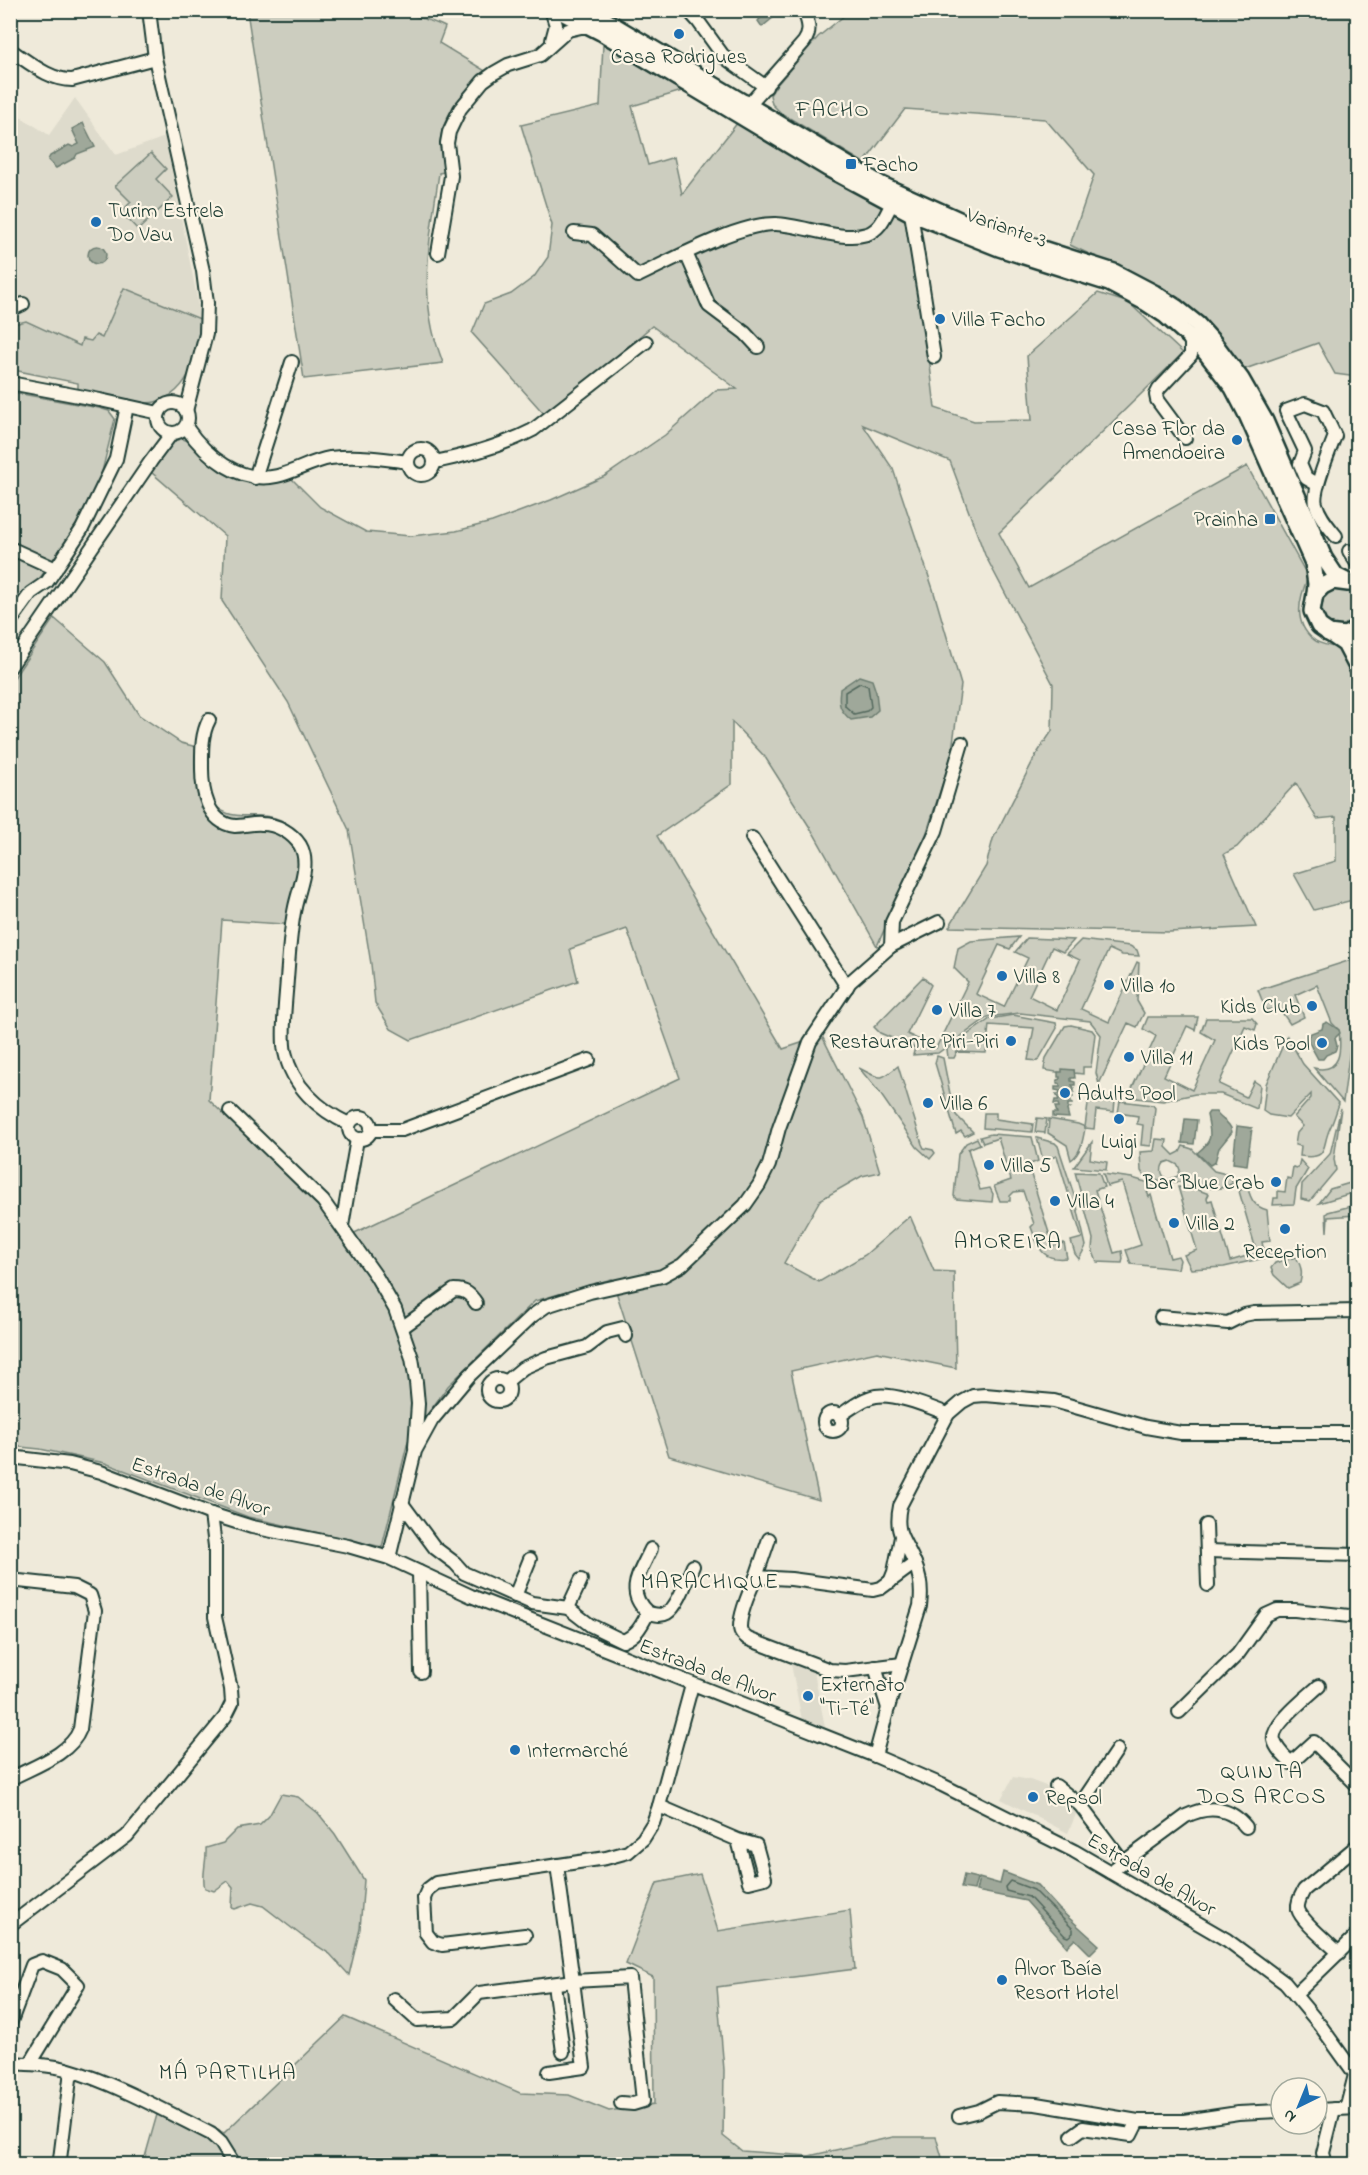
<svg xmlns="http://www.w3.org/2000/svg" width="1368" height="2175" font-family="'Indie Flower',sans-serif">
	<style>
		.built { fill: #dedbcc }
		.green { fill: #cccdbf; stroke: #76857a; stroke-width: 1.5 }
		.water { fill: #9fa89a; stroke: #6c7d71; stroke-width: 1.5 }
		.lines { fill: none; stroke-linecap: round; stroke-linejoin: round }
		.shore { stroke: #52685d; stroke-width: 1.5 }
		.minor-casing { stroke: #1f3d34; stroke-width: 16 }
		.major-casing { stroke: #1f3d34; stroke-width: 20 }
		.minor { stroke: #fcf5e5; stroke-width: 12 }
		.major { stroke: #fcf5e5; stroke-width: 15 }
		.poi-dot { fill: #1f6fb2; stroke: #fcf5e5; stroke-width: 2 }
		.labels { text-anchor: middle; stroke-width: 4.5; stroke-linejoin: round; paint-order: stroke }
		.poi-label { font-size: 21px; fill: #1f3d34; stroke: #fcf5e5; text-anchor: start }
		.street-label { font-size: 21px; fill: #1f3d34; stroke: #fcf5e5 }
		.neighbourhood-label { font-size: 22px; letter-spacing: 1.5px; fill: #1f3d34; stroke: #fcf5e5 }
	</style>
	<rect width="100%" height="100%" fill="#efeada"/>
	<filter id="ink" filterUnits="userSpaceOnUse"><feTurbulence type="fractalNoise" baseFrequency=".0167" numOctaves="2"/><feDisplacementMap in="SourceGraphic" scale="12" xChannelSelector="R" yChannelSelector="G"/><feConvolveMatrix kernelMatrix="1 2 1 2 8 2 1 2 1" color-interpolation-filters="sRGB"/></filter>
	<g filter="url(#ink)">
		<g class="built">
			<path d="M75 98 116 155 165 137 196 292 200 319 124 288 102 338 85 340 80 347 26 321 11 325 10 110 49 135Z"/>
			<path d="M791 1664 814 1672 825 1727 802 1720Z"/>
			<path d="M1013 1777 1030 1780 1059 1791 1073 1805 1077 1812 1068 1833 1001 1799Z"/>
		</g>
		<g class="green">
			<path d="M247 11H399C415 17 430 19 445 27L439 43 487 72C466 86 441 117 440 144 440 153 443 163 444 172L439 173C432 224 421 276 432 327 434 339 439 351 443 363L304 379Z"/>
			<path d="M850 11H1357V377L1335 374 1318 343 1245 369 1202 320 1164 289 1070 245 1094 175 1045 119 905 109 864 163 781 113 772 104 770 95 775 87 818 37Z"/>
			<path d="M603 44 682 91 632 106 648 165 674 157 682 194 738 122 913 220 935 408 974 421 1032 420 1027 356 1098 293 1129 303 1183 353 999 533 1029 588 1247 466 1308 577C1299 599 1293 622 1313 639 1319 645 1333 646 1341 649L1357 689V899L1314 910 1294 874 1336 861V817L1317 819 1296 783 1237 847 1224 854 1256 927 1170 932 949 927 986 866 993 839 1036 755 1052 731 1053 684 985 555 950 461 863 425 893 469 933 589 961 685 951 757 926 835 877 946 814 834 765 757 732 722V784L657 836 783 1049 822 1036 863 1117 880 1172 862 1176 820 1200 784 1263 819 1282 865 1255 910 1216 934 1271 954 1272 956 1368 877 1352 791 1371 819 1500 669 1456 612 1279 535 1301 448 1386 408 1441 382 1547 248 1517 105 1463 40 1449 11 1446V682L54 618 105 662 139 715 181 743 209 750C208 763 203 783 209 796 225 826 250 811 275 818 290 822 305 838 310 853 314 866 301 910 298 925L222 920 209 1100 317 1205 344 1238 680 1078 627 929 570 949 578 981 411 1040 391 1029 375 1003 371 964 349 830 288 702 222 601 225 536 151 472 165 450 178 437 188 441 199 453 219 466 270 482 292 479 320 507 366 532 411 536 456 531 492 522 551 500 605 476 665 435 716 390 737 389 652 326 546 416 472 333 484 304 511 294 534 277 548 257 552 225 521 125 600 106Z"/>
			<path d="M151 153 166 169 156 179 173 197 138 230 121 212 131 202 115 186Z"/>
			<path d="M124 288 200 319C198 351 193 392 155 402 140 406 95 394 78 390V383L13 370 11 378 10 325 26 321 80 346 82 339 91 341 96 335 102 338Z"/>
			<path d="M11 392 99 408 109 411 115 419 97 492 58 553 11 618Z"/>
			<circle cx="1338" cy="608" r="20"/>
			<path d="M1019 937 1010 949 999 945 976 994 1004 1007 1028 958 1015 952 1027 938 1074 940 1063 952 1052 947 1029 996 1057 1010 1080 960 1067 954 1081 940 1130 946 1137 950 1139 956 1122 955 1109 949 1081 1009 1109 1022 1137 962 1139 963 1137 1001 1144 1013 1137 1027 1128 1023 1099 1084 1096 1073 1101 1035 1090 1021 1020 1013 988 1017 938 1053 913 1055 915 1048 880 1033 874 1027 923 977 931 985 907 1034 936 1048 968 982 954 968 958 948 971 941Z"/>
			<path d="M1357 958V995L1343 1102 1314 1068C1342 1074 1341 1049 1339 1030L1332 1023 1317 985 1295 995 1304 1017 1290 1024 1279 1008 1266 1010 1258 990Z"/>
			<path d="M1013 1015 1056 1023 1057 1028 1038 1061 1028 1060 1034 1028 989 1025 986 1053 957 1052 954 1058H948L947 1049 990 1019Z"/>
			<path d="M1148 1017H1198L1195 1030 1187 1026 1164 1076 1192 1090 1215 1040 1201 1032 1206 1018H1252L1257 1024 1255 1030 1245 1026 1219 1084 1246 1097 1254 1081 1260 1085 1257 1109 1221 1094H1195L1163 1101 1128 1097 1156 1036 1143 1029Z"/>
			<path d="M1071 1025 1092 1030 1095 1034 1091 1067H1083V1074L1074 1073V1070L1062 1073 1044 1070 1046 1058 1065 1026Z"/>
			<path d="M1287 1036 1303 1064 1339 1104C1336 1112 1334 1120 1330 1128 1321 1147 1330 1160 1300 1156L1301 1146 1295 1145 1297 1133 1303 1126 1294 1117 1311 1098V1094L1288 1118 1269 1115 1263 1111 1266 1084Z"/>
			<path d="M937 1056 943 1058 952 1104 956 1115 973 1132 965 1136 961 1131 956 1134 935 1063Z"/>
			<path d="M898 1066 922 1144 924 1148 933 1150 935 1153 930 1159 917 1147 879 1092 859 1068C881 1079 879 1082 898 1066Z"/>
			<path d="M1089 1097 1115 1100 1114 1112 1096 1110 1094 1129 1085 1128C1083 1140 1081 1153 1071 1160L1067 1145 1048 1133 1049 1119 1078 1124 1085 1127Z"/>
			<path d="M1120 1101 1153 1105 1155 1108 1151 1146 1141 1145 1143 1125 1137 1124 1138 1116 1118 1113Z"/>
			<path d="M1341 1108 1334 1159 1336 1170 1310 1201 1301 1199 1302 1184 1330 1154Z"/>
			<path d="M984 1113H996V1119L1033 1124 1032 1132 983 1128Z"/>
			<path d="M1037 1118 1047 1119 1045 1133 1035 1132Z"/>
			<path d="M991 1134 1032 1137 1038 1161 1028 1165 1053 1246 1064 1243 1067 1258C1041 1261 1039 1248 1031 1227L1034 1224 1023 1191 1014 1192 1010 1196V1201H1000L994 1186 1011 1180 998 1138 983 1143 980 1137Z"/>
			<path d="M977 1138 980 1144 968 1149 980 1190 990 1188 993 1194 992 1202 956 1199 954 1196 958 1154 966 1143Z"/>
			<path d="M1037 1138 1055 1143 1058 1146 1075 1198 1086 1246 1079 1259 1075 1254 1071 1241 1082 1238 1057 1156 1043 1160Z"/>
			<path d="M1156 1139 1167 1140 1166 1147 1174 1155 1180 1152 1183 1146 1192 1149 1214 1171 1230 1175 1233 1183C1210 1197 1194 1179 1169 1182L1170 1179 1178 1176 1180 1170 1178 1165 1170 1161 1164 1163C1160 1169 1161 1175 1167 1179L1166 1182 1144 1176 1141 1171 1140 1152 1154 1151Z"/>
			<path d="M1092 1142 1090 1159 1107 1162 1106 1170 1074 1167Z"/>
			<path d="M1300 1160 1308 1169 1296 1189 1294 1204 1273 1205 1274 1198H1278V1191L1285 1192 1287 1178 1291 1179 1293 1167 1298 1168Z"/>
			<path d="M1075 1172 1099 1173 1104 1187 1095 1190 1114 1253 1122 1251 1123 1259 1122 1263 1097 1262 1092 1249 1093 1239Z"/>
			<path d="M1103 1174 1132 1178 1160 1186 1155 1190 1147 1191 1149 1197 1151 1195 1170 1258 1178 1256 1180 1260 1178 1269 1131 1264 1126 1250 1141 1245 1122 1182 1107 1186Z"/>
			<path d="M1350 1183 1352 1193 1319 1203 1330 1189Z"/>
			<path d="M1247 1186C1251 1199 1253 1206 1267 1210L1270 1241 1262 1242 1263 1247 1273 1256 1224 1267 1191 1269 1184 1255 1197 1250 1178 1187 1193 1188 1209 1194 1207 1198 1208 1201 1212 1200 1230 1261 1257 1253 1239 1191Z"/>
			<path d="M1355 1205 1356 1215 1328 1217 1327 1232 1326 1214 1328 1212Z"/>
			<path d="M1296 1257C1301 1266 1303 1272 1300 1283L1288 1288 1274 1275 1271 1268 1275 1263Z"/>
			<path d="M281 1794 298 1797 318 1813 335 1834 364 1880 360 1929 349 1975 330 1954 302 1936 263 1906 252 1903 235 1909 232 1908 233 1887 228 1881 214 1891 205 1888C201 1878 207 1860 206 1848L223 1843 237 1829 260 1825 269 1816Z"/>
			<path d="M700 1874 718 1931 850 1910 855 1969 717 1987 724 2070 723 2136 742 2151 809 2156 893 2137H936L944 2164H143L160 2104 224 2133 345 2017 520 2093 569 2095 609 2111 654 2104 653 1977 626 1964 657 1883Z"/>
		</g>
		<g class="water">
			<path d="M766 11H773L774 17 762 27 758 21Z"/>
			<path d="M83 123 95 147 77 154 75 158 56 168 48 160 50 156 69 145 73 147 79 144 72 129Z"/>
			<circle cx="97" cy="255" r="9"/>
			<path d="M859 676 872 680 876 692 878 710 870 717 851 720C839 710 838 704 840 689Z"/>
			<path d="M1327 1022 1339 1030 1340 1033 1335 1038 1337 1046 1335 1051 1326 1055 1323 1059H1318L1307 1039 1311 1033 1322 1029 1323 1024Z"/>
			<path d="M1062 1069 1074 1070 1075 1078H1071V1081L1075 1082V1085H1072L1074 1088V1092H1071L1073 1097 1070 1098 1072 1104H1068V1108H1070L1067 1110 1069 1118 1053 1117V1113H1057L1055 1107H1059L1058 1104H1054L1055 1100H1059L1056 1094H1059L1060 1091 1055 1090V1087H1060V1084L1057 1083V1080L1060 1079V1077H1058V1072H1062Z"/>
			<path d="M1209 1112H1216C1220 1120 1231 1122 1232 1132L1219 1148 1215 1162 1210 1165 1197 1153C1214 1140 1211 1135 1207 1115Z"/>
			<path d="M1185 1119 1197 1120 1194 1144 1182 1143Z"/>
			<path d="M1237 1126 1252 1128 1247 1165 1233 1163Z"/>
			<path d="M1003 1872 1037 1885 1059 1909 1099 1945 1090 1954 1075 1939 1067 1947 1026 1901 976 1891 979 1878 1000 1884Z"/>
			<path d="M964 1875 977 1878 974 1890 961 1888Z"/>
		</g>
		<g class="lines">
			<g class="shore">
				<path d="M860 683 868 686 871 707 867 711 854 714 845 706V692Z"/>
				<path d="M1010 1881 1034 1890 1073 1929V1933L1068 1937 1065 1936 1029 1897 1006 1891 1005 1887Z"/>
			</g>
			<defs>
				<g id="minor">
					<path d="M149 10 155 58 203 271 207 303 206 334 186 411"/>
					<path d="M551 10 556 25 552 40"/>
					<path d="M688 10 698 21 724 57 766 87"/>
					<path d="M10 50C29 62 49 80 72 80L155 58"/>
					<path d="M741 101 749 102 753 100 804 42C811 32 809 23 804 12"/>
					<path d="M911 213 934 357"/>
					<path d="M574 233 592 235 638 276C672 260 739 223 776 224 803 225 841 242 867 234 881 229 885 216 892 203"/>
					<path d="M438 253 451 176 447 143 449 132 460 109 483 81 494 73 508 65 540 55 568 30 581 27H590"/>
					<path d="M686 253 709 306 745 333 758 347"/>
					<path d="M10 310 23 304"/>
					<path d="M10 383 100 400 159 413"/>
					<circle cx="173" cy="418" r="15"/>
					<path d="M186 427C206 456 239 484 277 476 295 472 312 461 330 458 356 455 381 458 408 462"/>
					<path d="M1185 438 1157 400 1156 395 1159 389 1191 355V343L1187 334"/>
					<circle cx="421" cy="462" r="13"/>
					<path d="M435 462C469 455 502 446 533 430L646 342"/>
					<path d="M255 478 292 362"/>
					<path d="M1318 485 1306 478 1300 464 1305 451 1286 411 1305 404 1323 411 1335 436C1330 449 1312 492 1316 504 1319 516 1328 526 1336 536"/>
					<path d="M10 548 56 569"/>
					<path d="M1349 551 1358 565"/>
					<path d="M10 622 31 593 47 582 82 529 116 459 127 406"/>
					<path d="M10 667 151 461 172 433"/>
					<path d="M209 720C201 735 202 752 202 769 202 790 207 823 235 826 244 826 253 823 262 824 277 824 292 833 300 845 311 864 299 887 295 907 290 930 289 955 287 979 286 997 281 1036 285 1052 292 1086 319 1110 349 1124"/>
					<path d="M752 838 847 987"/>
					<path d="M891 946 939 922"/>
					<path d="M230 1111 323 1201 376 1276 395 1309 412 1358 416 1382 418 1404 415 1447"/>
					<circle cx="360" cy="1128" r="11"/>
					<path d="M371 1130H402L589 1060"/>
					<path d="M342 1226 357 1139"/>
					<path d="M1161 1317 1228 1323 1244 1315 1254 1313 1358 1311"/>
					<path d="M403 1327 454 1290C466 1290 470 1294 476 1303"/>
					<circle cx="498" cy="1390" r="11"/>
					<path d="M506 1382 523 1368 546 1358 587 1347 607 1332 623 1328 626 1336"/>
					<circle cx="833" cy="1422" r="9"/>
					<path d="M839 1416C850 1409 863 1398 876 1396 896 1393 929 1407 948 1414"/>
					<path d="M10 1457 70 1464 101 1472 211 1514 252 1527 348 1546 389 1558 471 1596 875 1756 942 1785 1074 1851 1227 1940 1285 1983 1320 2025 1358 2078"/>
					<path d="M401 1502 435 1548 455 1563 464 1573 532 1603 568 1608 590 1625 623 1641C637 1635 641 1626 648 1613 654 1614 660 1617 667 1613 678 1607 688 1577 693 1566"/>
					<path d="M1206 1525 1208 1585"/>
					<path d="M769 1539 756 1577 791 1579 873 1590 881 1588 915 1563"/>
					<path d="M1207 1551 1358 1555"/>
					<path d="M389 1558 415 1451 432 1420 469 1376 532 1316 546 1306 590 1292 662 1276 682 1265 745 1205 759 1185 769 1165 779 1128 810 1042 850 982 891 946 892 922 936 831 962 743"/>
					<path d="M419 1572 421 1672"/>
					<path d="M756 1577C750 1590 740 1613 740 1627 740 1633 744 1636 748 1639L830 1670 845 1671 902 1664"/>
					<path d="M10 1580 74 1587 90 1595 95 1611 80 1729C70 1755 34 1766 10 1779"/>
					<path d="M890 1582 894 1572 901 1537"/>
					<path d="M515 1596 530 1559"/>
					<path d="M568 1608 581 1580"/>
					<path d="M648 1613C624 1591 640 1573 651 1549"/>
					<path d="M875 1667 888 1708"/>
					<path d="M1319 1686C1308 1696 1270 1726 1274 1740 1276 1749 1285 1757 1291 1763L1314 1742 1358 1786"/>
					<path d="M1179 1712 1238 1654 1266 1615 1277 1610H1295L1358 1617"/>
					<path d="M1117 1750 1080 1805 1123 1862"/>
					<path d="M875 1756 888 1708 920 1606C922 1591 921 1578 915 1564 905 1539 894 1535 900 1506L948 1414 962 1402 973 1396 985 1395 1054 1401 1146 1427 1181 1433H1358"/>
					<path d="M1056 1786 1080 1805"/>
					<path d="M659 1806 738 1840 749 1882 765 1878 756 1845 738 1840"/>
					<path d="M1110 1872 1186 1816C1209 1805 1230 1807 1246 1827"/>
					<path d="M10 1925 127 1836 225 1717 232 1703 231 1689 215 1617V1546L211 1514"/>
					<path d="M525 1935 442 1945 433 1942 426 1933 424 1898 428 1889 436 1883 606 1858 628 1852 643 1839 653 1823 659 1806 692 1685"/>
					<path d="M1339 1953C1329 1943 1301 1921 1298 1909 1297 1902 1301 1896 1304 1890L1358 1845"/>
					<path d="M554 1984 563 2052"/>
					<path d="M1295 1995 1358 1934"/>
					<path d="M394 1999 417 2020 454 2018 479 1993 573 1981 557 1865"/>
					<path d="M10 2024 32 1965 42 1961 62 1969 78 1985 30 2064"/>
					<path d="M10 2063C29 2064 48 2064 66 2069 113 2082 167 2112 211 2134L221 2143 234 2164"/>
					<path d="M549 2072 584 2067 573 1981 630 1978 643 2101 633 2104 621 2103"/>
					<path d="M1347 2106 1355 2075"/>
					<path d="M1317 2110 1358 2108"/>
					<path d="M959 2116 979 2111 997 2102 1036 2104 1138 2121"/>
					<path d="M1072 2136 1083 2128 1131 2135 1138 2121H1184L1238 2113 1281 2111"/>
					<path d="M60 2159 71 2071"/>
					<path d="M1326 2164 1323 2153 1334 2109"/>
				</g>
				<g id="major">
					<path d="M558 10 601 32 829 169 911 213 999 248 1109 283 1145 302 1165 315 1203 349 1233 388 1247 415 1313 563 1316 584 1315 594"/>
					<path d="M588 10 880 184 977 228 1114 272 1154 293 1177 308 1197 324 1214 343 1241 379 1265 421 1324 558 1336 576 1350 583"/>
					<path d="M1348 583 1333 581 1323 586 1315 594 1312 611 1319 626 1345 644 1358 669"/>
					<path d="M1328 633 1345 635 1358 628"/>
				</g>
			</defs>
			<use href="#minor" class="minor-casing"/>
			<use href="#major" class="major-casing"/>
			<use href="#minor" class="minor"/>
			<use href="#major" class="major"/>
		</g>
	</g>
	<g class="poi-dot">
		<circle cx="679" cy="34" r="6"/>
		<rect x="845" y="158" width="12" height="12" rx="3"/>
		<circle cx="96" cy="222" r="6"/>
		<circle cx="940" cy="319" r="6"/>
		<circle cx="1237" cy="440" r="6"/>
		<rect x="1264" y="513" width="12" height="12" rx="3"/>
		<circle cx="1002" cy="976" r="6"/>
		<circle cx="1109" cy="985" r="6"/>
		<circle cx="1312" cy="1006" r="6"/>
		<circle cx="937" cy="1010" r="6"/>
		<circle cx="1011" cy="1041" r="6"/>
		<circle cx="1322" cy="1043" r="6"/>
		<circle cx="1129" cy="1057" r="6"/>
		<circle cx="1065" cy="1093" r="6"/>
		<circle cx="928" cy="1103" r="6"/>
		<circle cx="1119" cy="1119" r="6"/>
		<circle cx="989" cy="1165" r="6"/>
		<circle cx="1276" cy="1182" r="6"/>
		<circle cx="1055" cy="1201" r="6"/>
		<circle cx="1174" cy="1223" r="6"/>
		<circle cx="1285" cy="1229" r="6"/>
		<circle cx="808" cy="1696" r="6"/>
		<circle cx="515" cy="1750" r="6"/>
		<circle cx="1033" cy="1797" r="6"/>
		<circle cx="1002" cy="1980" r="6"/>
	</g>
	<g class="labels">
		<g class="poi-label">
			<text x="679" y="63" text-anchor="middle">Casa Rodrigues</text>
			<text x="863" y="171">Facho</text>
			<text x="108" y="217">Turim Estrela<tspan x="108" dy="24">Do Vau</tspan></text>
			<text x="952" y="326">Villa Facho</text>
			<text x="1225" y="435" text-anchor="end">Casa Flor da<tspan x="1225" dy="24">Amendoeira</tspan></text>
			<text x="1258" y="526" text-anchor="end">Prainha</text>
			<text x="1014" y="983">Villa 8</text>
			<text x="1121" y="992">Villa 10</text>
			<text x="1300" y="1013" text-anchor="end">Kids Club</text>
			<text x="949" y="1017">Villa 7</text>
			<text x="999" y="1048" text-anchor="end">Restaurante Piri-Piri</text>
			<text x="1310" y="1050" text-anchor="end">Kids Pool</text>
			<text x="1141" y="1064">Villa 11</text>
			<text x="1077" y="1100">Adults Pool</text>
			<text x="940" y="1110">Villa 6</text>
			<text x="1119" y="1148" text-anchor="middle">Luigi</text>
			<text x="1001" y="1172">Villa 5</text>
			<text x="1264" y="1189" text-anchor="end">Bar Blue Crab</text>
			<text x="1067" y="1208">Villa 4</text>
			<text x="1186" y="1230">Villa 2</text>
			<text x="1285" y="1258" text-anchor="middle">Reception</text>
			<text x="820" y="1691">Externato<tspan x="820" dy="24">"Ti-Té"</tspan></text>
			<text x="527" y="1757">Intermarché</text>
			<text x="1045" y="1804">Repsol</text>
			<text x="1014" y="1975">Alvor Baía<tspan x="1014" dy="24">Resort Hotel</tspan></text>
		</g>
		<g class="street-label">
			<text transform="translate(1007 227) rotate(19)" y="7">Variante 3</text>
			<text transform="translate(201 1486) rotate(19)" y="7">Estrada de Alvor</text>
			<text transform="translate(708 1670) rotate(21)" y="7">Estrada de Alvor</text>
			<text transform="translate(1152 1874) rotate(30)" y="7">Estrada de Alvor</text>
		</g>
		<g class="neighbourhood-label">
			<text x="833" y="116">FACHO</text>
			<text x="1008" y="1248">AMOREIRA</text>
			<text x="710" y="1588">MARACHIQUE</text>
			<text x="1262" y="1778">QUINTA<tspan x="1262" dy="25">DOS ARCOS</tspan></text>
			<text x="228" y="2079">MÁ PARTILHA</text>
		</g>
	</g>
	<rect width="1368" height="2175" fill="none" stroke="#fcf5e5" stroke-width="36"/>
	<rect x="18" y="18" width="1332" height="2139" fill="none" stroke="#1f3d34" stroke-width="2" filter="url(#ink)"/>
	<g transform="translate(1299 2106) rotate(223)"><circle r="28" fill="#fcf5e5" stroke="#a4ab9e" stroke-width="1.5"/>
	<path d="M0-4.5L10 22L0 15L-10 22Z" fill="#1f6fb2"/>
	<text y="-9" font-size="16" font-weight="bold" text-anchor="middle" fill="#1f3d34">N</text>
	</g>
</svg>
